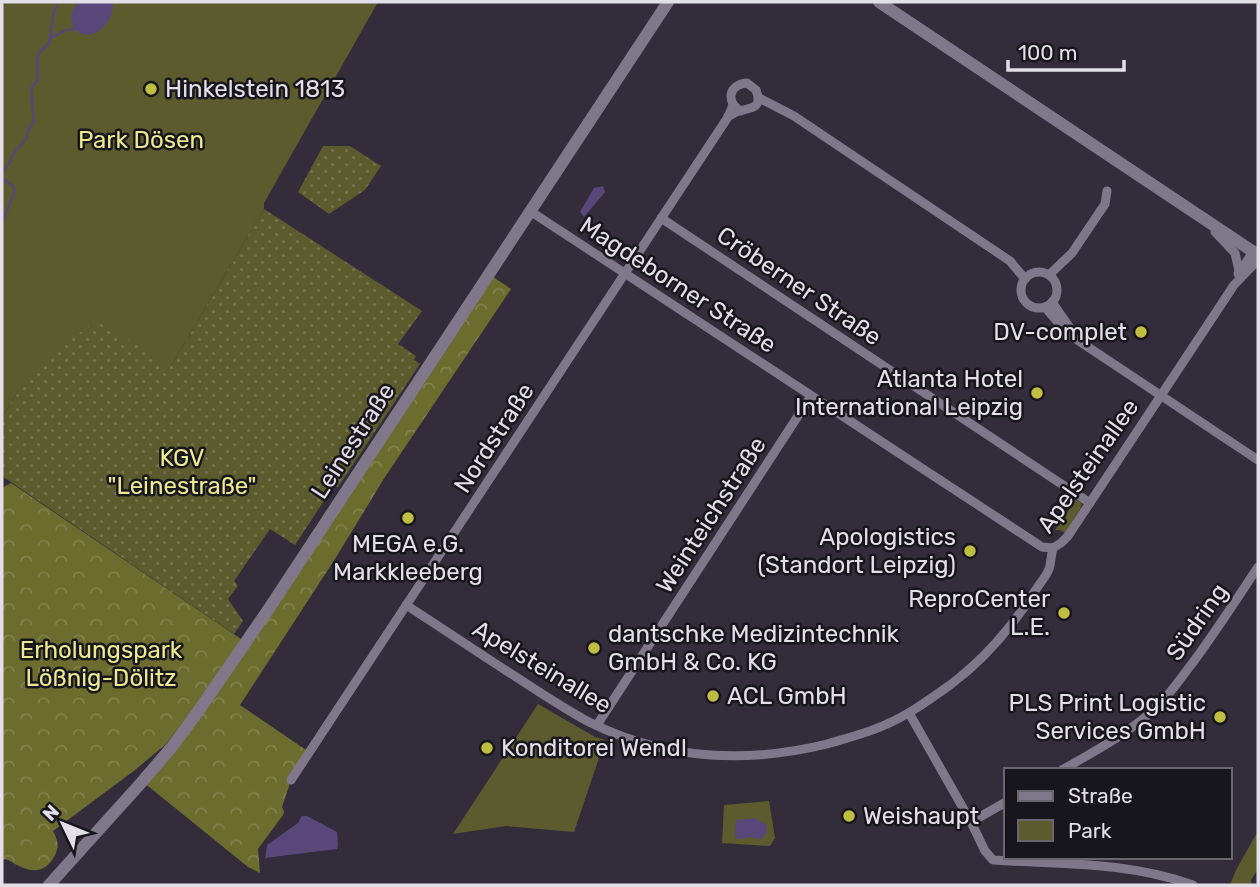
<svg xmlns="http://www.w3.org/2000/svg" width="1260" height="887" font-family="Rubik,sans-serif">
	<style>
		.green { fill: #5b5b2e }
		.forest { fill: url(#forest-crowns) }
		.garden { fill: url(#garden-dots) }
		.water { fill: #5a4779 }
		.lines { fill: none; stroke-linecap: round; stroke-linejoin: round }
		.stream { stroke: #5a4779; stroke-width: 2.5 }
		.minor { stroke: #7e788a; stroke-width: 9 }
		.secondary { stroke: #7e788a; stroke-width: 12 }
		.poi-dot { fill: #c0be40; stroke: #18161d; stroke-width: 2.5 }
		.labels { text-anchor: middle; stroke-width: 5; stroke-linejoin: round; paint-order: stroke }
		.poi-label { font-size: 24px; fill: #e2dfe9; stroke: #18161d; text-anchor: start }
		.park-label { font-size: 24px; fill: #ebea8f; stroke: #18161d }
		.street-label { font-size: 24px; fill: #e2dfe9; stroke: #18161d }
	</style>
	<defs>
		<pattern id="forest-crowns" width="20" height="18" patternUnits="userSpaceOnUse" patternTransform="scale(1.75)"><rect width="20" height="18" fill="#6c6c2e"/><path d="M2 6a3 3 0 1 1 6 0M12 15a3 3 0 1 1 6 0" fill="none" stroke="#81814c"/></pattern>
		<pattern id="garden-dots" width="8" height="8" patternUnits="userSpaceOnUse" patternTransform="scale(1.75)"><rect width="8" height="8" fill="#5b5b2e"/><path d="M2 2h.1M6 6h.1" fill="none" stroke="#72724c" stroke-width="1.8" stroke-linecap="round"/></pattern>
	</defs>
	<rect width="100%" height="100%" fill="#322c3b"/>
	<g class="green">
		<path d="M2 2H378L264 203V209L171 366 23 383 2 417Z"/>
		<path d="M1071 495 1082 504 1080 509 1065 533 1060 530H1055L1073 504 1067 500Z"/>
		<path d="M538 704 595 737 605 740 574 832 506 826 453 834Z"/>
		<path d="M769 801 775 838 770 846 722 843 724 805Z"/>
		<path d="M1258 831V869L1251 880 1252 885H1230L1236 870Z"/>
	</g>
	<g class="forest">
		<path d="M489 274 511 289 385 477 335 559 240 705 309 752 291 780 282 807 284 812 283 815 258 849 260 873 248 867 143 782 171 748Z"/>
		<path d="M11 483 241 639 194 708 166 744 135 770 53 831C58 840 60 847 54 857 45 873 32 873 17 865 11 862 9 859 2 859V488Z"/>
	</g>
	<g class="garden">
		<path d="M323 146H350L381 166 365 190 329 214 298 192Z"/>
		<path d="M264 209 422 311 398 344 416 356 414 360 420 364 338 487H333L295 545 270 529 234 581 238 586 228 599 243 621 234 634 2 476V417L23 383 50 356 96 320 171 366Z"/>
	</g>
	<g class="water">
		<path d="M78 2H114C112 7 113 13 110 18 89 54 58 25 78 2Z"/>
		<path d="M603 186 605 192 584 217 580 212 594 188Z"/>
		<path d="M302 816H307L337 832 338 845 337 849 265 858 267 845 298 823Z"/>
		<path d="M755 818 767 825 766 834 761 839 747 837 740 840 735 837 736 820Z"/>
	</g>
	<g class="lines">
		<g class="stream">
			<path d="M69 30 76 28"/>
			<path d="M50 38 66 30"/>
			<path d="M9 164 14 153 26 139 28 130 34 122 31 89 38 79 37 58 39 53 49 43 54 12 59 2"/>
			<path d="M2 173 7 166"/>
			<path d="M2 178 13 186 15 190 2 223"/>
		</g>
		<g class="minor">
			<path d="M759 98 794 116 1010 261 1025 279"/>
			<path d="M728 116C732 115 735 112 739 111 752 108 763 108 756 90L747 83C729 84 725 102 741 111"/>
			<path d="M530 211 1042 547 1053 548"/>
			<path d="M661 218 1090 503"/>
			<path d="M1215 232 1235 253 1239 271"/>
			<circle cx="1039" cy="290" r="18"/>
			<path d="M1238 274 1253 252"/>
			<path d="M1049 275 1072 253 1105 204 1107 191"/>
			<path d="M1052 302 1070 328"/>
			<path d="M1045 307 1066 332 1079 341 1258 460"/>
			<path d="M1053 548 1061 543 1068 536 1234 285 1258 260"/>
			<path d="M406 605C442 628 477 652 513 675 538 691 563 708 589 722 665 760 745 764 827 744 847 738 868 733 887 724 910 714 930 699 950 685 985 659 1012 627 1035 591 1039 584 1046 577 1049 569 1051 563 1051 555 1053 548"/>
			<path d="M909 713 971 822 1006 802"/>
			<path d="M597 725 811 396"/>
			<path d="M1062 770C1095 751 1129 733 1157 707 1170 694 1180 679 1191 665 1215 633 1236 600 1258 567"/>
			<path d="M291 780 728 117 733 105"/>
			<path d="M971 822 985 851 993 860C1062 865 1126 861 1193 885"/>
		</g>
		<g class="secondary">
			<path d="M879 2 1258 255"/>
			<path d="M49 885 141 783 171 748 197 713 270 607 668 2"/>
		</g>
	</g>
	<g class="poi-dot">
		<circle cx="151" cy="89" r="7"/>
		<circle cx="1141" cy="332" r="7"/>
		<circle cx="1037" cy="393" r="7"/>
		<circle cx="408" cy="518" r="7"/>
		<circle cx="970" cy="551" r="7"/>
		<circle cx="1064" cy="613" r="7"/>
		<circle cx="594" cy="648" r="7"/>
		<circle cx="713" cy="696" r="7"/>
		<circle cx="1220" cy="717" r="7"/>
		<circle cx="487" cy="748" r="7"/>
		<circle cx="849" cy="816" r="7"/>
	</g>
	<g class="labels">
		<g class="poi-label">
			<text x="165" y="97">Hinkelstein 1813</text>
			<text x="1127" y="340" text-anchor="end">DV-complet</text>
			<text x="1023" y="387" text-anchor="end">Atlanta Hotel<tspan x="1023" dy="28">International Leipzig</tspan></text>
			<text x="956" y="545" text-anchor="end">Apologistics<tspan x="956" dy="28">(Standort Leipzig)</tspan></text>
			<text x="408" y="552" text-anchor="middle">MEGA e.G.<tspan x="408" dy="28">Markkleeberg</tspan></text>
			<text x="1050" y="607" text-anchor="end">ReproCenter<tspan x="1050" dy="28">L.E.</tspan></text>
			<text x="608" y="642">dantschke Medizintechnik<tspan x="608" dy="28">GmbH &amp; Co. KG</tspan></text>
			<text x="727" y="704">ACL GmbH</text>
			<text x="1206" y="711" text-anchor="end">PLS Print Logistic<tspan x="1206" dy="28">Services GmbH</tspan></text>
			<text x="501" y="756">Konditorei Wendl</text>
			<text x="863" y="824">Weishaupt</text>
		</g>
		<g class="park-label">
			<text x="141" y="148">Park Dösen</text>
			<text x="182" y="466">KGV<tspan x="182" dy="28">"Leinestraße"</tspan></text>
			<text x="101" y="658">Erholungspark<tspan x="101" dy="28">Lößnig-Dölitz</tspan></text>
		</g>
		<g class="street-label">
			<text transform="translate(678 285) rotate(33)" y="8">Magdeborner Straße</text>
			<text transform="translate(799 286) rotate(34)" y="8">Cröberner Straße</text>
			<text transform="translate(494 438) rotate(-57)" y="8">Nordstraße</text>
			<text transform="translate(353 441) rotate(-57)" y="8">Leinestraße</text>
			<text transform="translate(1088 466) rotate(-55)" y="8">Apelsteinallee</text>
			<text transform="translate(711 515) rotate(-57)" y="8">Weinteichstraße</text>
			<text transform="translate(1197 622) rotate(-55)" y="8">Südring</text>
			<text transform="translate(542 667) rotate(31)" y="8">Apelsteinallee</text>
		</g>
	</g>
	<rect width="1260" height="887" fill="none" stroke="#e2dfe9" stroke-width="7"/>
	<rect x="1004" y="768" width="228" height="91" fill="#18161d" stroke="#69666f" stroke-width="2"/>
	<rect x="1018" y="791" width="35" height="10" fill="#7e788a" stroke="#69666f" stroke-width="2"/>
	<text x="1068" y="803" font-size="21" fill="#e2dfe9">Straße</text>
	<rect x="1018" y="820" width="35" height="21" fill="#5b5b2e" stroke="#69666f" stroke-width="2"/>
	<text x="1068" y="838" font-size="21" fill="#e2dfe9">Park</text>
	<g transform="translate(63 824) rotate(313)" stroke="#18161d" stroke-width="5" paint-order="stroke">
	<path d="M0-5L12 26L0 18L-12 26Z" fill="#e2dfe9"/>
	<text y="-10" font-size="19" font-weight="bold" text-anchor="middle" fill="#e2dfe9">N</text>
	</g>
	<path d="M1008 60v10h116v-10" fill="none" stroke="#e2dfe9" stroke-width="3.5"/>
	<text x="1018" y="60" font-size="21" fill="#e2dfe9" stroke="#18161d" stroke-width="5" paint-order="stroke">100 m</text>
</svg>
